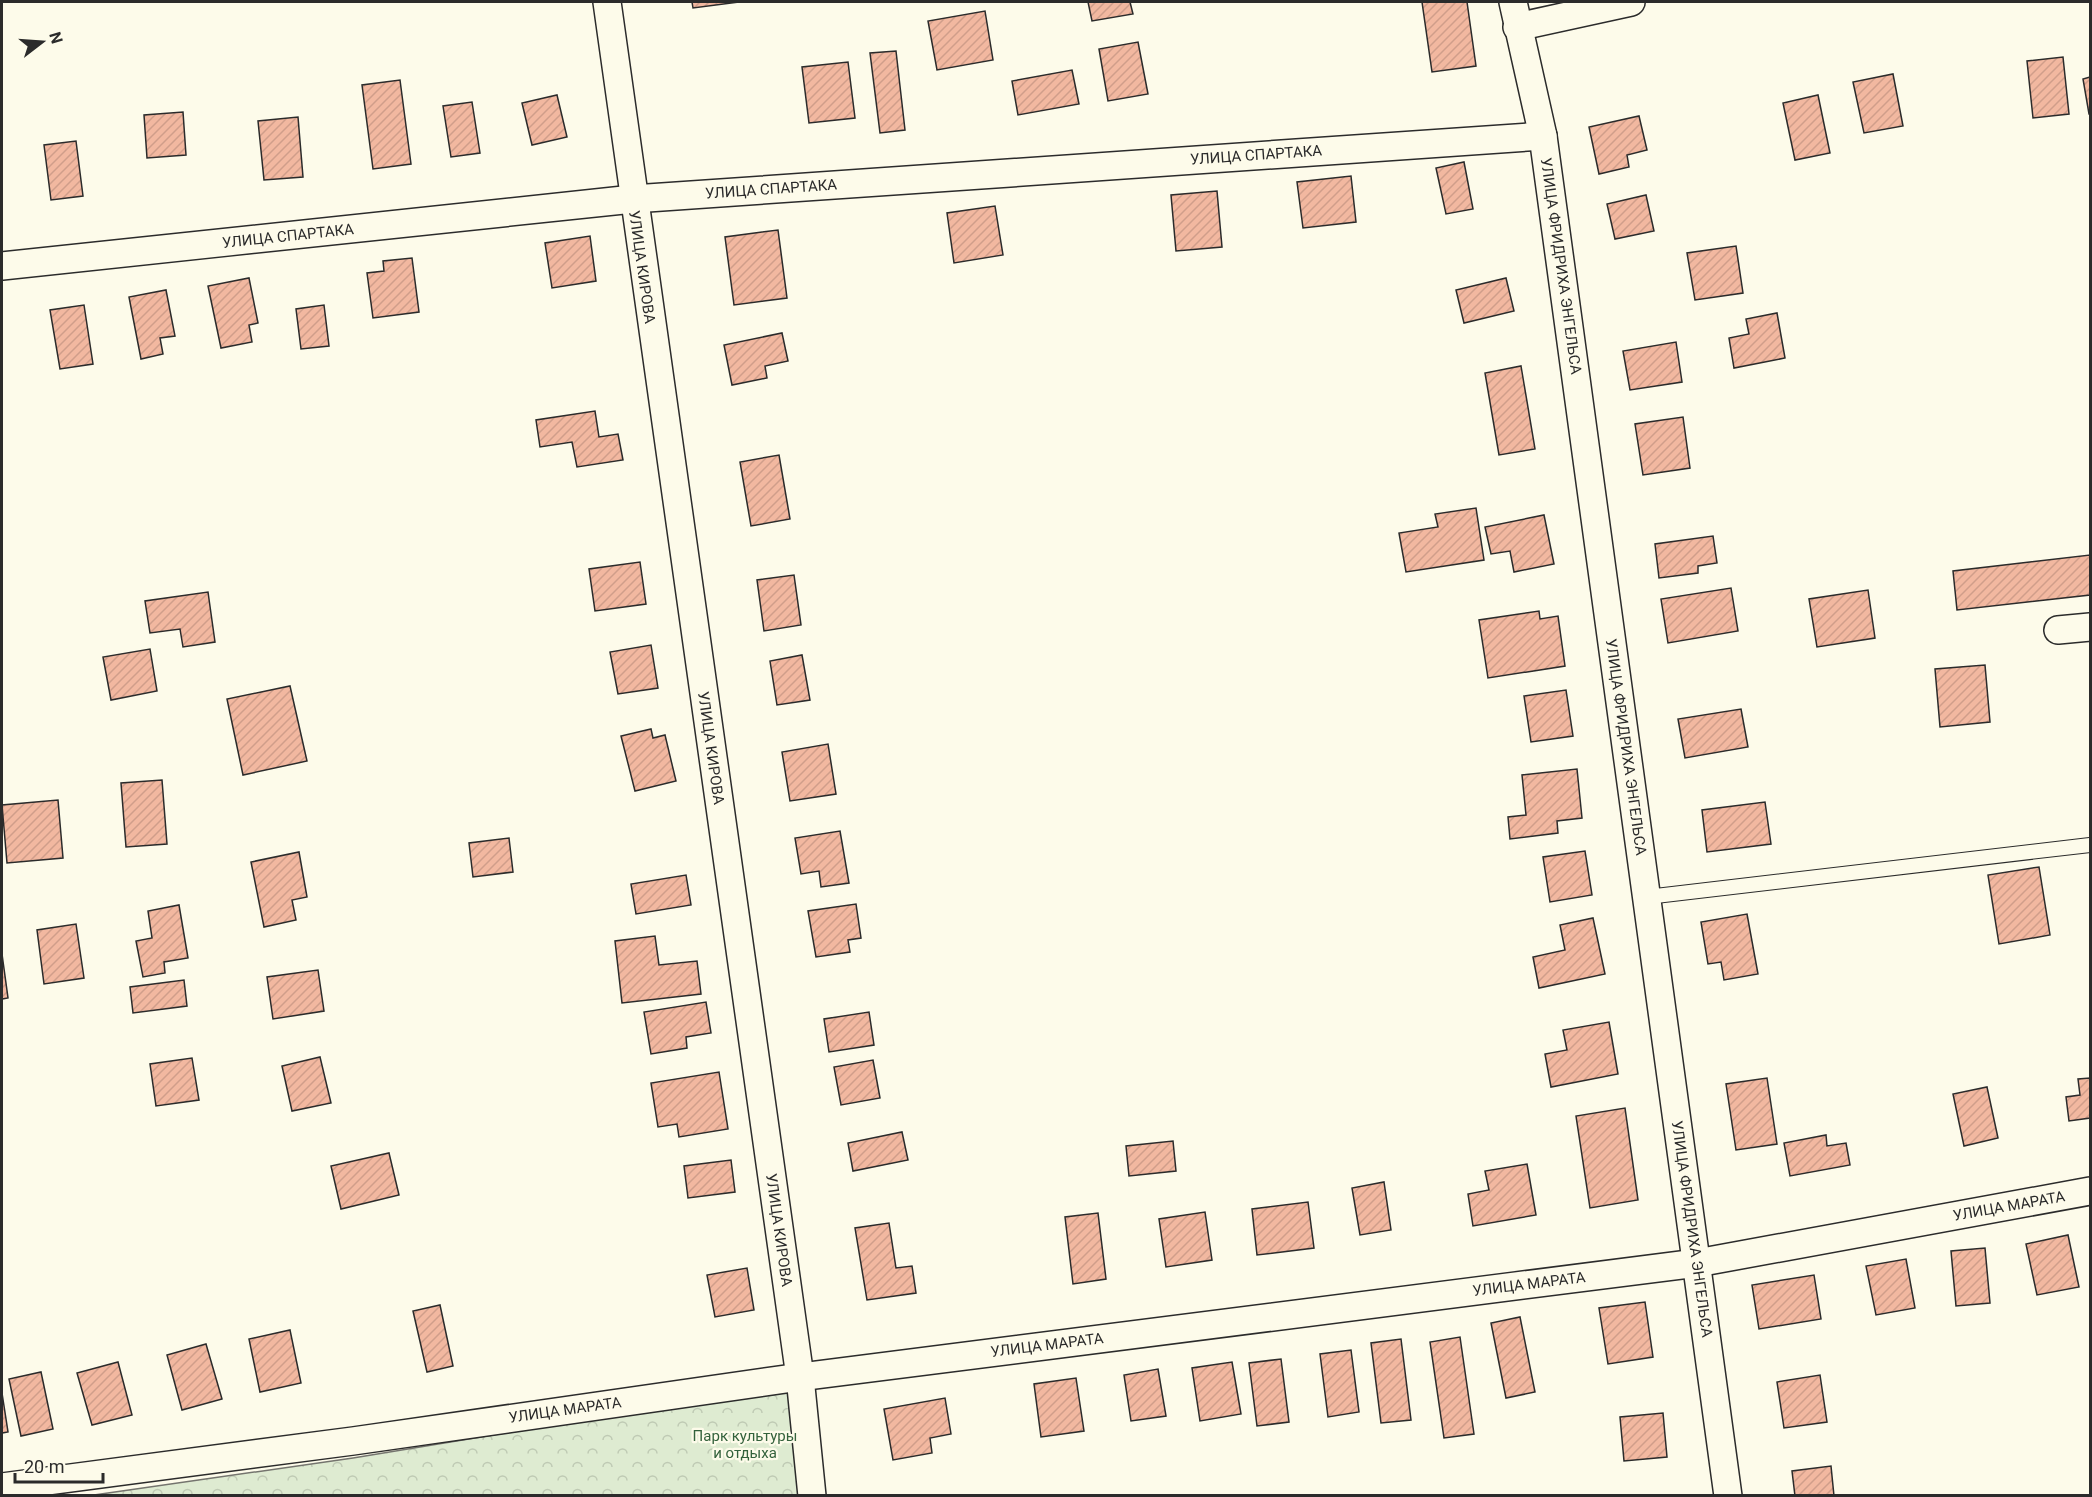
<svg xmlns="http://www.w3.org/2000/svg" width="2092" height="1497" font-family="Roboto,sans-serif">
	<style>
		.park { fill: url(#park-crowns); stroke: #74746e; stroke-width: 1.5 }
		.building { fill: url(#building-hatch); stroke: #2b2b2b; stroke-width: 1.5 }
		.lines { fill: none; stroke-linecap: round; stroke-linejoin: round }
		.service-casing { stroke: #2b2b2b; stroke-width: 16 }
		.minor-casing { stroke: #2b2b2b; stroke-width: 30 }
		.service { stroke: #fdfbea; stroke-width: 14 }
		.minor { stroke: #fdfbea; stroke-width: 27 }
		.labels { text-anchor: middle; stroke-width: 4.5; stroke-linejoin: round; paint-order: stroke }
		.street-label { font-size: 15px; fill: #2b2b2b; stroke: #fdfbea }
		.park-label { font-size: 15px; fill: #34623c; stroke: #fdfbea }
	</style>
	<defs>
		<pattern id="park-crowns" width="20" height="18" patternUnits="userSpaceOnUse" patternTransform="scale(1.5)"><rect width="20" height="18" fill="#deebd1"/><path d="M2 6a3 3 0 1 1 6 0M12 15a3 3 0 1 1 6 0" fill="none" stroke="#bfcab4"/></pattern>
		<pattern id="building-hatch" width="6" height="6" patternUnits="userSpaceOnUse" patternTransform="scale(1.5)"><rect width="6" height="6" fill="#f2b8a0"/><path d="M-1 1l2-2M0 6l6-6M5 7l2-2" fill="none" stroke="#d09e8a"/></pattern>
	</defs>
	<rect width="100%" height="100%" fill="#fdfbea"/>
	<path class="park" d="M793 1386 803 1496H87L353 1458Z"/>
	<g class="building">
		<path d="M692 2H739L693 8Z"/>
		<path d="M1088 2H1130L1133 14 1092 21Z"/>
		<path d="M1422 2H1467L1476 66 1432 72Z"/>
		<path d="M985 11 993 60 937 70 928 21Z"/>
		<path d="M1138 42 1148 94 1108 101 1099 49Z"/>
		<path d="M896 51 905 130 880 133 870 53Z"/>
		<path d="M2063 57 2069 114 2033 118 2027 61Z"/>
		<path d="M848 62 855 118 809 123 802 67Z"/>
		<path d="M1072 70 1079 104 1018 115 1012 81Z"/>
		<path d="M1893 74 1903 126 1864 133 1853 82Z"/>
		<path d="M2090 77V114H2089L2083 79Z"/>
		<path d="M400 80 411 164 373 169 362 85Z"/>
		<path d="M557 95 567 137 532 145 522 103Z"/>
		<path d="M1818 95 1830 153 1795 160 1783 103Z"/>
		<path d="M472 102 480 153 451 157 443 106Z"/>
		<path d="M183 112 186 155 147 158 144 115Z"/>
		<path d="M1639 116 1647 150 1627 155 1629 167 1599 174 1589 127Z"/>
		<path d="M298 117 303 177 264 180 258 121Z"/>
		<path d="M76 141 83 196 51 200 44 145Z"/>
		<path d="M1464 162 1473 209 1446 214 1436 168Z"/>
		<path d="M1351 176 1356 222 1303 228 1297 182Z"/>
		<path d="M1217 191 1222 247 1176 251 1171 195Z"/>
		<path d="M1646 195 1654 231 1615 239 1607 204Z"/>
		<path d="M995 206 1003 255 954 263 947 213Z"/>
		<path d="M778 230 787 298 734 305 725 237Z"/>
		<path d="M590 236 596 281 552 288 545 243Z"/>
		<path d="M1736 246 1743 293 1695 300 1687 253Z"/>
		<path d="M412 258 419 312 373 318 367 273 384 271 383 261Z"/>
		<path d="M249 278 258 323 249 325 252 342 221 348 208 286Z"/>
		<path d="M1506 278 1514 311 1464 323 1456 290Z"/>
		<path d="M166 290 175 336 160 338 163 354 141 359 129 297Z"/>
		<path d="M84 305 93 364 60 369 50 310Z"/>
		<path d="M324 305 329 346 301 349 296 309Z"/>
		<path d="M1777 313 1785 358 1734 368 1729 338 1749 334 1746 319Z"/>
		<path d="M782 333 788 361 765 366 767 378 732 385 724 345Z"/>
		<path d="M1676 342 1682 382 1630 390 1623 351Z"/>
		<path d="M1521 366 1535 449 1499 455 1485 373Z"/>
		<path d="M595 411 599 437 618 434 623 460 577 467 572 442 540 447 536 420Z"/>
		<path d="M1683 417 1690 468 1643 475 1635 424Z"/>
		<path d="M779 455 790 519 751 526 740 462Z"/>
		<path d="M1476 508 1484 560 1406 572 1399 533 1438 527 1435 514Z"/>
		<path d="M1544 515 1554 564 1514 572 1510 551 1491 554 1485 527Z"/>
		<path d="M1713 536 1717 563 1698 566V573L1659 578 1655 544Z"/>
		<path d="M2090 555V595L1957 610 1953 571Z"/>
		<path d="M640 562 646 604 595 611 589 569Z"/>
		<path d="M794 575 801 625 764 631 757 580Z"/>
		<path d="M1731 588 1738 631 1668 643 1661 599Z"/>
		<path d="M1868 590 1875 638 1817 647 1809 599Z"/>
		<path d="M208 592 215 642 183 647 180 629 150 633 145 601Z"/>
		<path d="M1539 611 1540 619 1558 616 1565 666 1488 678 1479 620Z"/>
		<path d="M651 645 658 688 618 694 610 652Z"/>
		<path d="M150 649 157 691 111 700 103 657Z"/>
		<path d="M802 655 810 700 777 705 770 661Z"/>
		<path d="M1985 665 1990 722 1940 727 1935 669Z"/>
		<path d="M290 686 307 761 243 775 227 699Z"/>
		<path d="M1566 690 1573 736 1531 742 1524 696Z"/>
		<path d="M1741 709 1748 747 1685 758 1678 719Z"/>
		<path d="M651 729 653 738 665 735 676 781 635 791 621 736Z"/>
		<path d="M828 744 836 794 790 801 782 752Z"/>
		<path d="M1577 769 1582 818 1557 821 1558 833 1510 839 1508 817 1526 815 1522 775Z"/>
		<path d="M162 780 167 844 126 847 121 783Z"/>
		<path d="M58 800 63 858 7 863 2 805Z"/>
		<path d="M1765 802 1771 844 1707 852 1702 810Z"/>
		<path d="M840 831 849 883 821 887 819 871 801 874 795 838Z"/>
		<path d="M509 838 513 872 473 877 469 843Z"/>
		<path d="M1585 851 1592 895 1550 902 1543 857Z"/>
		<path d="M299 852 307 897 292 900 296 920 264 927 251 862Z"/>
		<path d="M2039 867 2050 935 1999 944 1988 875Z"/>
		<path d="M686 875 691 905 636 914 631 884Z"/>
		<path d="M856 904 861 938 848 940 850 952 816 957 808 911Z"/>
		<path d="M179 905 188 958 164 962 165 973 143 977 136 941 152 938 148 911Z"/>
		<path d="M1747 914 1758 974 1724 980 1721 962 1708 964 1701 922Z"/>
		<path d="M1593 918 1605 974 1539 988 1533 957 1565 950 1560 925Z"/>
		<path d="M76 924 84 978 44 984 37 930Z"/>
		<path d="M655 936 659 965 697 961 701 994 622 1003 615 941Z"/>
		<path d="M2 954 8 998 2 999Z"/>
		<path d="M318 970 324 1011 273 1019 267 977Z"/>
		<path d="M184 980 187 1006 133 1013 130 987Z"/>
		<path d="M706 1002 711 1033 686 1037 687 1048 651 1054 644 1012Z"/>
		<path d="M869 1012 874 1045 829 1052 824 1019Z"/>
		<path d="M1609 1022 1618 1074 1551 1087 1545 1054 1567 1050 1563 1030Z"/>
		<path d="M320 1057 331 1103 292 1111 282 1066Z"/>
		<path d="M192 1058 199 1100 156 1106 150 1064Z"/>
		<path d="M873 1060 880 1098 841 1105 834 1067Z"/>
		<path d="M719 1072 728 1129 679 1137 677 1124 658 1127 651 1083Z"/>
		<path d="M1767 1078 1777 1144 1736 1150 1726 1084Z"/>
		<path d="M2090 1078V1118L2069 1121 2066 1097 2080 1095 2078 1079Z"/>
		<path d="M1987 1087 1998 1138 1964 1146 1953 1094Z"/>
		<path d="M1625 1108 1638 1200 1590 1208 1576 1116Z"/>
		<path d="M902 1132 908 1160 853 1171 848 1143Z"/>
		<path d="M1826 1135 1827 1146 1846 1143 1850 1165 1790 1176 1784 1143Z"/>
		<path d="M1173 1141 1176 1171 1129 1176 1126 1146Z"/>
		<path d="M389 1153 399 1195 341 1209 331 1166Z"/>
		<path d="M731 1160 735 1192 688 1198 684 1166Z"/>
		<path d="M1527 1164 1536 1215 1473 1226 1468 1194 1489 1190 1485 1171Z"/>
		<path d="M1384 1182 1391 1230 1360 1235 1352 1188Z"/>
		<path d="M1308 1202 1314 1248 1257 1255 1252 1209Z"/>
		<path d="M1205 1212 1212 1260 1166 1267 1159 1219Z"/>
		<path d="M1098 1213 1106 1279 1073 1284 1065 1217Z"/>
		<path d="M889 1223 896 1268 912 1266 916 1293 867 1300 855 1228Z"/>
		<path d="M2068 1235 2079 1287 2037 1295 2026 1244Z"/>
		<path d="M1985 1248 1990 1303 1956 1306 1951 1251Z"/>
		<path d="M1906 1259 1915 1308 1876 1315 1866 1266Z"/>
		<path d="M747 1268 754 1310 715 1317 707 1275Z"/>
		<path d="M1814 1275 1821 1319 1759 1329 1752 1285Z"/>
		<path d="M1645 1302 1653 1357 1608 1364 1599 1308Z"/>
		<path d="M440 1305 453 1366 427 1372 413 1311Z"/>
		<path d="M1520 1317 1535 1392 1506 1398 1491 1323Z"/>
		<path d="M290 1330 301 1383 260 1392 249 1339Z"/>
		<path d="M1460 1337 1474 1434 1444 1438 1430 1342Z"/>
		<path d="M1401 1339 1411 1420 1381 1423 1371 1343Z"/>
		<path d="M206 1344 222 1399 182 1410 167 1355Z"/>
		<path d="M1351 1350 1359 1412 1328 1417 1320 1354Z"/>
		<path d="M1281 1359 1289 1422 1257 1426 1249 1363Z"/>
		<path d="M118 1362 132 1415 92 1425 77 1373Z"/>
		<path d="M1232 1362 1241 1414 1200 1421 1192 1368Z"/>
		<path d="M1158 1369 1166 1416 1131 1421 1124 1375Z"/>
		<path d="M41 1372 53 1429 21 1436 9 1379Z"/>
		<path d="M1820 1375 1827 1422 1784 1428 1777 1382Z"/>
		<path d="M1076 1378 1084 1431 1041 1437 1034 1384Z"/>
		<path d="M2 1393 8 1432 2 1433Z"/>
		<path d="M945 1398 951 1434 930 1438 932 1453 893 1460 884 1409Z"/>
		<path d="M1663 1413 1667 1457 1624 1461 1620 1417Z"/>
		<path d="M1831 1466 1834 1496H1795L1792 1471Z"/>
	</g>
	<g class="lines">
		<defs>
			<path id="service" d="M1647 897 2090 845"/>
			<g id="minor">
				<path d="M607 2 800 1377 812 1496"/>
				<path d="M1513 2 1543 136 1728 1496"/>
				<path d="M1517 27 1631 2"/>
				<path d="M2 266 633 199 1543 136"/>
				<path d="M2058 630 2090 627"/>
				<path d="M2 1487 353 1441 800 1377 1697 1263 2090 1191"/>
			</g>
		</defs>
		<use href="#service" class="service-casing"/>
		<use href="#minor" class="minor-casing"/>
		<use href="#service" class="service"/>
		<use href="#minor" class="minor"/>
	</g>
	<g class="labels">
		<g class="street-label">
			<text transform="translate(1256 155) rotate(-4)" y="5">УЛИЦА СПАРТАКА</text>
			<text transform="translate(771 189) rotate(-4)" y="5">УЛИЦА СПАРТАКА</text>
			<text transform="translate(288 236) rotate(-6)" y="5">УЛИЦА СПАРТАКА</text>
			<text transform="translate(1561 266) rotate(82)" y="5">УЛИЦА ФРИДРИХА ЭНГЕЛЬСА</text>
			<text transform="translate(642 267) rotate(82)" y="5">УЛИЦА КИРОВА</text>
			<text transform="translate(1626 747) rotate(82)" y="5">УЛИЦА ФРИДРИХА ЭНГЕЛЬСА</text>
			<text transform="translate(711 748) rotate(82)" y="5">УЛИЦА КИРОВА</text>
			<text transform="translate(2009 1206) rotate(-10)" y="5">УЛИЦА МАРАТА</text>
			<text transform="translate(1692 1229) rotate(82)" y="5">УЛИЦА ФРИДРИХА ЭНГЕЛЬСА</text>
			<text transform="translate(779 1230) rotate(82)" y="5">УЛИЦА КИРОВА</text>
			<text transform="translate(1529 1284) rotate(-7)" y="5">УЛИЦА МАРАТА</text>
			<text transform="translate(1047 1345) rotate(-7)" y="5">УЛИЦА МАРАТА</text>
			<text transform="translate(565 1410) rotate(-8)" y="5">УЛИЦА МАРАТА</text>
		</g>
		<g class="park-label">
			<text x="745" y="1441">Парк культуры<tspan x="745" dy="17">и отдыха</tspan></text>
		</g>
	</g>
	<rect width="2092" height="1497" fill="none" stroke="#2b2b2b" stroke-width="6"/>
	<g transform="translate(42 42) rotate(73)" stroke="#fdfbea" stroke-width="4.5" paint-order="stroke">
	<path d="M0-4.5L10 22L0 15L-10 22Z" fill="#2b2b2b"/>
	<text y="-9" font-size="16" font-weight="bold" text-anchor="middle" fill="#2b2b2b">N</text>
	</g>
	<path d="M15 1473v9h88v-9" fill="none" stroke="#2b2b2b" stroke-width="3"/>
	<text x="24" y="1473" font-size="18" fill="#2b2b2b" stroke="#fdfbea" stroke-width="4.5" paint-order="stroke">20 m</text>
</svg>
